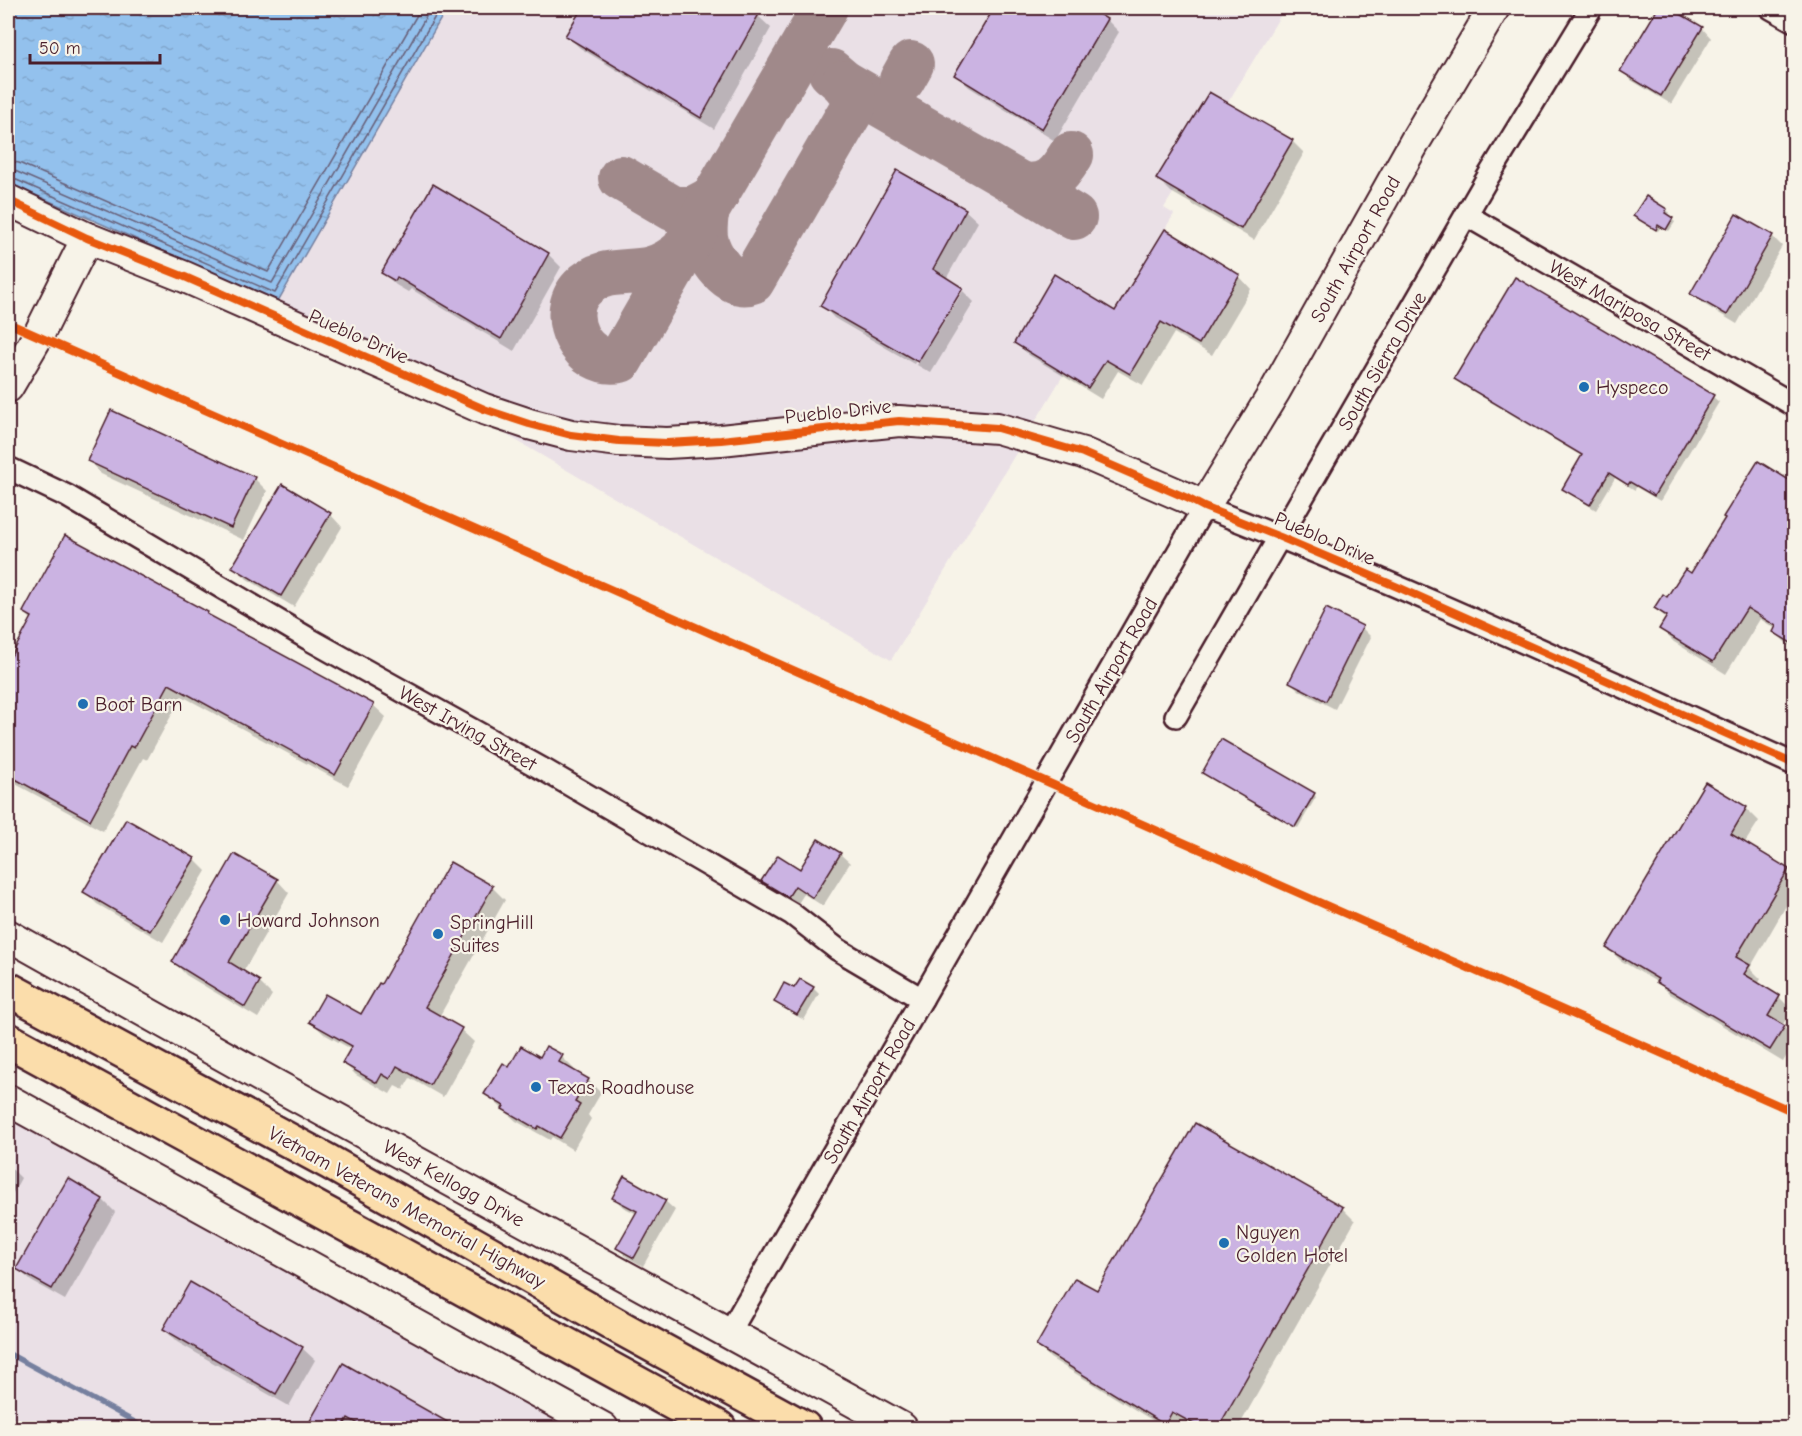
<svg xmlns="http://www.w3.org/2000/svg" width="1802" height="1436" font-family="'Comic Neue',sans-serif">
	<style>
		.built { fill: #eae0e6 }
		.water { fill: url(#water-ripples); stroke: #76809f; stroke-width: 1.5 }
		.shadow { fill: #0003 }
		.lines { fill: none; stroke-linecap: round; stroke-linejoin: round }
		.shore { stroke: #676079; stroke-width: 1.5 }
		.stream { stroke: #76809f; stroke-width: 5 }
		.taxiway { stroke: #a0898a; stroke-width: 46 }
		.building { fill: #cbb3e2; stroke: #4a1f2b; stroke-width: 1.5 }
		.street-casing { stroke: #4a1f2b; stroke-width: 26 }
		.secondary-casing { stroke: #4a1f2b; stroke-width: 34 }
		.highway-casing { stroke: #4a1f2b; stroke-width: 38 }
		.street { stroke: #f7f3e8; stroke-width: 21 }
		.secondary { stroke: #f7f3e8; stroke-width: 30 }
		.highway { stroke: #fbddab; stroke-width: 33 }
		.cycleway-casing { stroke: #f7f3e8; stroke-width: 11 }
		.cycleway { stroke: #e8590c; stroke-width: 8 }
		.poi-dot { fill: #1f6fb2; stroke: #f7f3e8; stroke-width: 2 }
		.labels { text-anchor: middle; stroke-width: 4.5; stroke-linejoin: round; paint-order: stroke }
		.street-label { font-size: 20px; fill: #4a1f2b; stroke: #f7f3e8 }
		.poi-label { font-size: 20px; fill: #4a1f2b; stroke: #f7f3e8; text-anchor: start }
	</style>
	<defs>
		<pattern id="water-ripples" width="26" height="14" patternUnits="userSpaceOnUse" patternTransform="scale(1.5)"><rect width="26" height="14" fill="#93c1ed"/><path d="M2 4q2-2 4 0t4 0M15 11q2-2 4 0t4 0" fill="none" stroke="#80a5cb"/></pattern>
	</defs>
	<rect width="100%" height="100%" fill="#f7f3e8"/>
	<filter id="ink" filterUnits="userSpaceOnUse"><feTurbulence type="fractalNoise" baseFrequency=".0167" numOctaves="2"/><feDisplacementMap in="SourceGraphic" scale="12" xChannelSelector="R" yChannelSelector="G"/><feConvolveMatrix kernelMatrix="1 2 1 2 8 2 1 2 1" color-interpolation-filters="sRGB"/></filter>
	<g filter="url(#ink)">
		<g class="built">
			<path d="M447 8H1285L1164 208 1174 214 1115 311 1105 306 891 660 278 301Z"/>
			<path d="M8 1102 599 1428H8Z"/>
		</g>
		<path class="water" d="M8 8H447L278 301 8 183Z"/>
		<g class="shadow">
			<path d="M584 8H744L758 16 771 28 714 129 580 48 567 36Z"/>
			<path d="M996 8H1086L1107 20 1119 32 1055 141 969 87 956 75Z"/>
			<path d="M1660 8H1667L1702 28 1711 38 1671 104 1631 80 1622 71Z"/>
			<path d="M1292 141 1304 153 1254 240 1171 192 1158 179Z"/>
			<path d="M965 210 978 222 946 279 963 290H960L914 364 834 318 822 305Z"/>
			<path d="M1666 210 1669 212 1667 216 1675 222 1669 231 1661 227 1658 231 1637 219Z"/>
			<path d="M1737 216 1772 236 1782 246 1737 324 1702 303 1692 294Z"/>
			<path d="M548 254 561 267 514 351 411 289 408 292 396 285 383 273Z"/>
			<path d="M1239 276 1251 289 1212 355 1174 333 1143 385 1118 371 1101 399 1029 355 1016 343Z"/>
			<path d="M963 291 974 302 931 373 917 365Z"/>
			<path d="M1456 379 1713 397 1719 402 1660 501 1636 487 1635 490 1615 478 1596 510 1570 494 1564 488 1583 457 1462 385Z"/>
			<path d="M89 461 254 478 267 491 244 540 101 474Z"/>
			<path d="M1758 463 1794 485V649L1787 644 1775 632 1776 629 1760 619 1726 674 1674 642 1661 629 1667 619 1656 608 1668 599 1692 575Z"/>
			<path d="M330 514 342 527 294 607 247 579 234 566Z"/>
			<path d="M24 612 207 614 211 618 373 705 386 717 348 786 182 696 147 760 143 758 103 831 8 780V665L32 620Z"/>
			<path d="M1362 628 1371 637 1335 709 1300 691 1290 682Z"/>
			<path d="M1206 775 1314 794 1316 797 1298 828Z"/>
			<path d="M1746 808 1759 821 1744 844 1788 870 1794 877V892L1750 968 1761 979 1758 984 1779 997 1792 1010 1782 1026 1794 1038V1043L1783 1062 1670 994 1660 984 1620 960 1608 948Z"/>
			<path d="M840 854 850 863 823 906 804 894 797 905 773 890 763 881 800 871Z"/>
			<path d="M194 859 206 871 163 942 97 904 85 892Z"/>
			<path d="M277 880 289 893 243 972 259 982 272 995 258 1018 186 975 174 962Z"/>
			<path d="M492 887 505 900 439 1017 461 1030 474 1042 443 1097 410 1078 403 1090 395 1086 390 1094 356 1075 344 1063 351 1049 324 1034 311 1022 362 1016 382 986Z"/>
			<path d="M813 988 819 994 804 1020 781 1007 776 1002 795 990Z"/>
			<path d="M562 1057 574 1069 573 1071 588 1080 601 1093 588 1115 591 1119 573 1150 552 1137 550 1140 516 1121 486 1094 510 1069 541 1059Z"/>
			<path d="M1196 1125 1342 1208 1355 1221 1238 1428H1194L1185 1424 1183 1428H1165L1050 1358 1038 1345 1097 1292Z"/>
			<path d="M8 1165 21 1178 8 1202Z"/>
			<path d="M614 1198 665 1201 675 1210 643 1266 627 1257 618 1248 637 1214 623 1207Z"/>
			<path d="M103 1200 115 1212 65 1300 31 1281 18 1269Z"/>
			<path d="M164 1329 302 1348 315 1360 289 1406 177 1342Z"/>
			<path d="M344 1365 455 1428H307Z"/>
		</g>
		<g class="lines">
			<g class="shore">
				<path d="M8 161 19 163 268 272 421 8"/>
				<path d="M8 170 15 171 272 283 431 8"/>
				<path d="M8 178H12L275 293 440 8"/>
			</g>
			<path class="stream" d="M8 1353 146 1428"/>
			<g class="taxiway">
				<path d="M831 72 844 83 1021 185"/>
				<path d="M902 80 911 64"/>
				<path d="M1071 155C1058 176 1048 189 1021 185L1074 217"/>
				<path d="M621 178 674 209H693L710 200 716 195"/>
				<path d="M706 213C705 221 704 229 705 237 707 256 730 290 752 281L853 107 852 94 844 83"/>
				<path d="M683 251 620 360C582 368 556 315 582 288 601 267 627 275 651 269 663 266 674 259 683 251L825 8"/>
			</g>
		</g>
		<g class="building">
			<path d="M582 8H747L759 14 701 118 565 36Z"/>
			<path d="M994 8H1089L1107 19 1042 129 954 75Z"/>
			<path d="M1658 8H1670L1703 27 1661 96 1620 71Z"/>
			<path d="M1209 92 1293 140 1241 229 1156 179Z"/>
			<path d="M897 170 966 209 933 269 963 288 918 362 820 306Z"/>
			<path d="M433 184 549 253 501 339 397 277 395 281 381 273Z"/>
			<path d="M1646 196 1667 209 1665 213 1673 218 1666 230 1658 225 1656 230 1633 216Z"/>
			<path d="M1736 214 1773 235 1727 315 1690 294Z"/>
			<path d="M1165 229 1240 275 1199 344 1161 322 1130 374 1106 360 1088 388 1014 343 1054 274 1115 311Z"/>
			<path d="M1515 277 1714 395 1654 496 1630 482 1628 485 1609 473 1590 505 1562 489 1582 455 1454 379Z"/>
			<path d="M111 410 255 477 231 528 87 461Z"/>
			<path d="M1758 461 1794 483V645L1773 632 1776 626 1747 608 1713 662 1659 629 1667 616 1654 608 1663 594 1667 597 1685 569 1691 573 1725 518 1723 517Z"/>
			<path d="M282 484 331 513 281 596 232 567Z"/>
			<path d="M65 535 208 612 207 614 374 704 335 775 169 684 134 748 130 746 90 820 8 775V662L32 617 23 612Z"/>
			<path d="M1326 608 1363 626 1326 701 1289 682Z"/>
			<path d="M1221 739 1315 793 1295 827 1202 773Z"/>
			<path d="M1705 782 1747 807 1731 834 1789 869 1736 957 1750 965 1744 974 1780 996 1768 1016 1785 1026 1770 1050 1656 982 1658 979 1606 948Z"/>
			<path d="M126 819 195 858 150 931 83 892Z"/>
			<path d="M818 839 841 853 813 898 795 886 788 897 761 881 778 855 800 869Z"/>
			<path d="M234 854 278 879 229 962 260 981 245 1007 172 962Z"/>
			<path d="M450 862 493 886 425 1007 462 1028 430 1085 397 1066 390 1079 382 1074 377 1083 342 1063 352 1046 309 1022 325 994 361 1014 379 983 381 984Z"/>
			<path d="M800 979 814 987 797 1015 774 1002 784 983 794 988Z"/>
			<path d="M521 1046 540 1057 546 1046 563 1055 559 1062 589 1079 575 1102 580 1105 560 1138 539 1126 537 1129 502 1109 504 1106 484 1094 503 1063 509 1067Z"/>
			<path d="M1195 1123 1343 1207 1218 1428H1201L1172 1412 1165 1425 1036 1346 1075 1278 1097 1290Z"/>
			<path d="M624 1176 666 1200 634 1258 616 1248 637 1211 612 1198Z"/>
			<path d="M68 1178 103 1199 52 1289 16 1269Z"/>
			<path d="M190 1282 303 1347 276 1394 163 1329Z"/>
			<path d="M343 1363 458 1428H366L348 1418 342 1428H306Z"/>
		</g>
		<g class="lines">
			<defs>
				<g id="street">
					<path d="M1771 8 1794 21"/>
					<path d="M1466 215 1794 405"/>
					<path d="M8 468 67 496 309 639 546 771 792 914 837 949 922 999"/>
					<path d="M1176 716 1488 177 1591 8"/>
					<path d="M729 1333 922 999 1204 507C1404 585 1598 676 1794 764"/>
				</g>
				<g id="secondary">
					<path d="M8 200 87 238 185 277 484 409 529 424 571 435 619 441 667 443 721 440 899 421 997 428 1083 453 1187 498 1204 507 1275 391 1417 138 1494 8"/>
					<path d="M8 387 39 334 87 238"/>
					<path d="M8 935 274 1084 902 1428"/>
					<path d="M8 1100 603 1428"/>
				</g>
				<g id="highway">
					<path d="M8 989 329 1162 623 1329 804 1428"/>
					<path d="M8 1040 719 1428"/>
				</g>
			</defs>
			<use href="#street" class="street-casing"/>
			<use href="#secondary" class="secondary-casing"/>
			<use href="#highway" class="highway-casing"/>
			<use href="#street" class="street"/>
			<use href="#secondary" class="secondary"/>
			<use href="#highway" class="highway"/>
			<defs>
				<g id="cycleway">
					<path d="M8 200 87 238 185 277 484 409 529 424 571 435 619 441 667 443 721 440 899 421 997 428 1083 453 1187 498 1204 507 1280 537 1400 588 1794 764"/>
					<path d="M8 323 1794 1112"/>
				</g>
			</defs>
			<use href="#cycleway" class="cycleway-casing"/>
			<use href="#cycleway" class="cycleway"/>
		</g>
	</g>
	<g class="poi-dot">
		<circle cx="1584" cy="387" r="6"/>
		<circle cx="83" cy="704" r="6"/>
		<circle cx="225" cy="920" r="6"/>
		<circle cx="438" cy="934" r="6"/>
		<circle cx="536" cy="1087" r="6"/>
		<circle cx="1224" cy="1243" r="6"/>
	</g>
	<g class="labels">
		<g class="street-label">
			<text transform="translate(1355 249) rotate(-61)" y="7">South Airport Road</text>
			<text transform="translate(1630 310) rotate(30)" y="7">West Mariposa Street</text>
			<text transform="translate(359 336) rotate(24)" y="7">Pueblo Drive</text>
			<text transform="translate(1382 361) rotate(-60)" y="7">South Sierra Drive</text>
			<text transform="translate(838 411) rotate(-6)" y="7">Pueblo Drive</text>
			<text transform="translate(1325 538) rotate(23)" y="7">Pueblo Drive</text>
			<text transform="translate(1111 670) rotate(-60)" y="7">South Airport Road</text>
			<text transform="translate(468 728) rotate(29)" y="7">West Irving Street</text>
			<text transform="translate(869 1091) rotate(-60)" y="7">South Airport Road</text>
			<text transform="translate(454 1183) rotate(29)" y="7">West Kellogg Drive</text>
			<text transform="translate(407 1207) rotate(29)" y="7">Vietnam Veterans Memorial Highway</text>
		</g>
		<g class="poi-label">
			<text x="1596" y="394">Hyspeco</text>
			<text x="95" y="711">Boot Barn</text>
			<text x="237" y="927">Howard Johnson</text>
			<text x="450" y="929">SpringHill<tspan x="450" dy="23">Suites</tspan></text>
			<text x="548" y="1094">Texas Roadhouse</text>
			<text x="1236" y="1239">Nguyen<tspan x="1236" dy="23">Golden Hotel</tspan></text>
		</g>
	</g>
	<rect width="1802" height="1436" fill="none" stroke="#f7f3e8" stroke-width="30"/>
	<rect x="15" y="15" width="1772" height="1406" fill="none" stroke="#4a1f2b" stroke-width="2" filter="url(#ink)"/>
	<path d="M30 54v9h130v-9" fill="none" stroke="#4a1f2b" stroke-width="3"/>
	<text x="39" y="54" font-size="18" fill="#4a1f2b" stroke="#f7f3e8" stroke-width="4.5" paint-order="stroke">50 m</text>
</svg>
